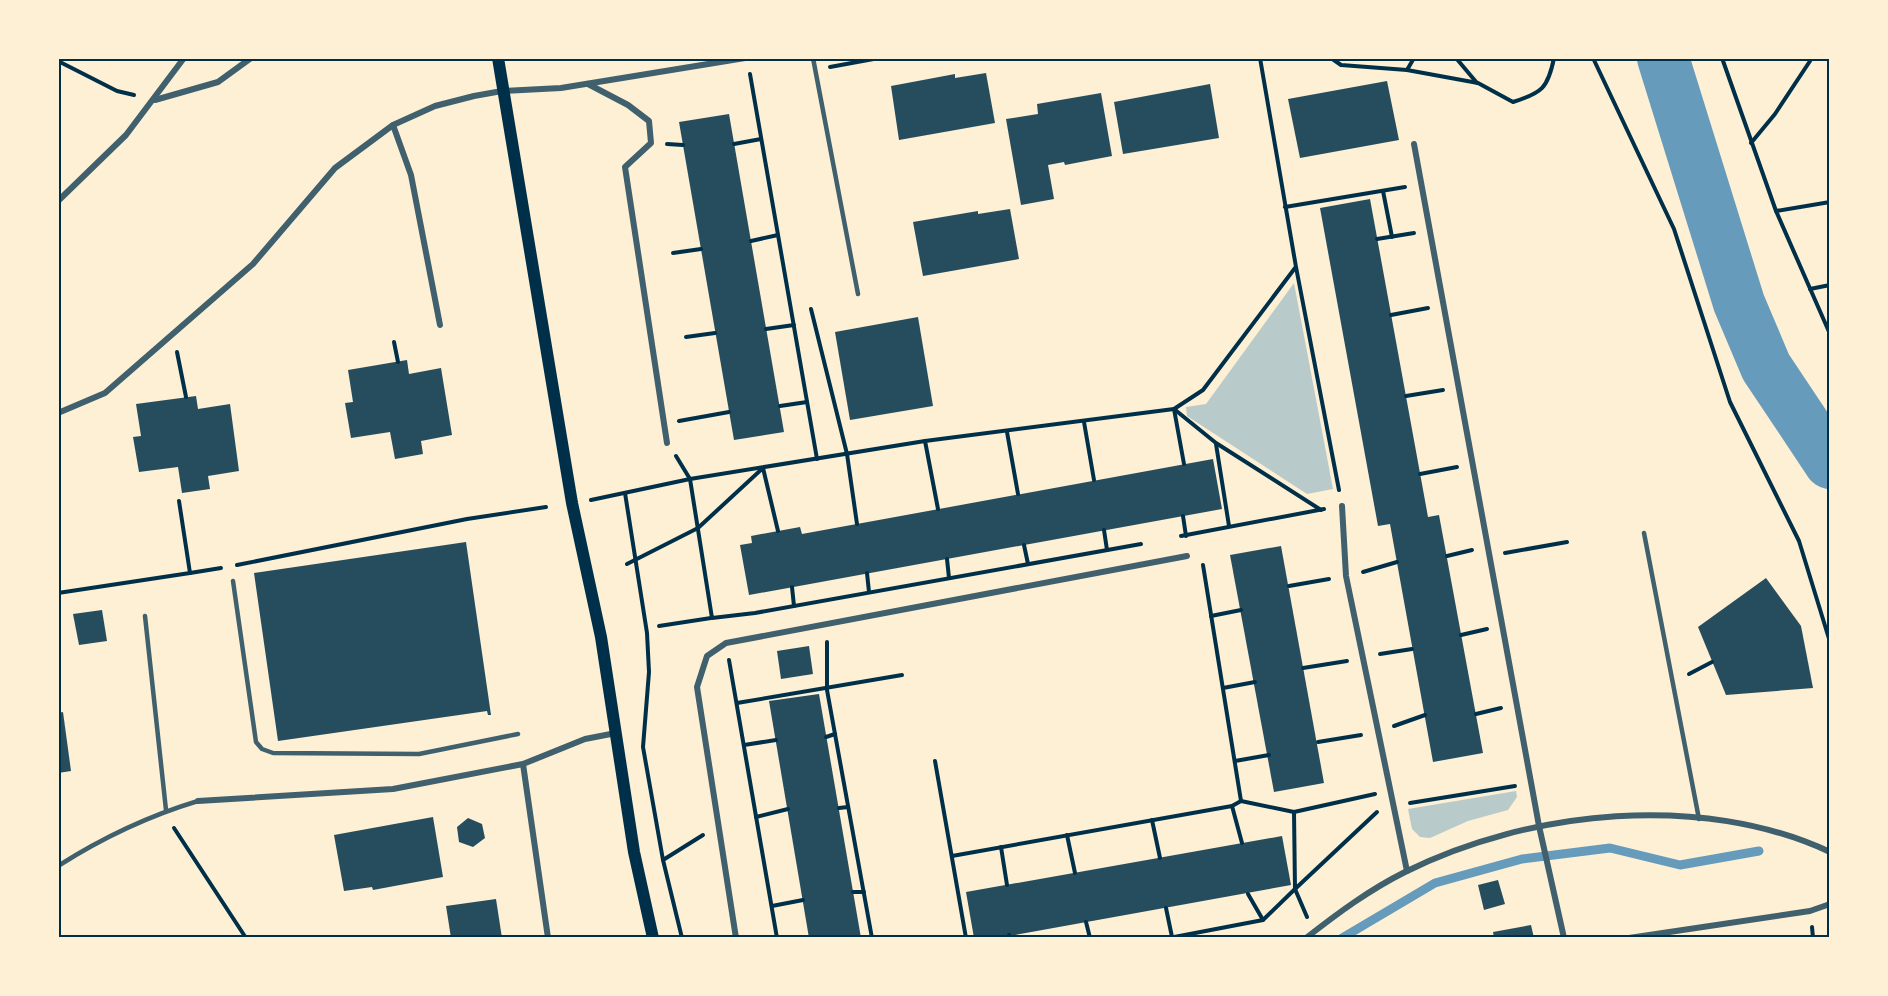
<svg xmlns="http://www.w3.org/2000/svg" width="1888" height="996" font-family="Ubuntu,sans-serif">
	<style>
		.green { fill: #b9caca }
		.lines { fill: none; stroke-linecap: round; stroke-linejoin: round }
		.stream { stroke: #669bbc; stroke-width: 9 }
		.river { stroke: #669bbc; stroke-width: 52 }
		.building { fill: #264d5e }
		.path { stroke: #003049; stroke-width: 4 }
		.service { stroke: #3f606c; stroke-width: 4.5 }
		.minor { stroke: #3f606c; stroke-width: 6 }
		.secondary { stroke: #003049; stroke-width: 12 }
		.neatline { fill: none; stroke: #003049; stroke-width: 2 }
	</style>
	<rect width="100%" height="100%" fill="#fdf0d5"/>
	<g class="green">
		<path d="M1294 283 1333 489 1307 494 1187 416 1186 407 1206 404Z"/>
		<path d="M1516 791 1517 797 1508 810 1468 821 1430 838 1420 837 1412 829 1408 809Z"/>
	</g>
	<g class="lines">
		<path class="stream" d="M1342 938 1435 883 1522 859 1610 848 1680 865 1759 851"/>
		<path class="river" d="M1663 58 1739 303 1766 367 1830 463"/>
	</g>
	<g class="building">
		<path d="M986 73 995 123 899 140 891 86 955 74V78Z"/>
		<path d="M1387 81 1399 140 1300 158 1288 99Z"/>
		<path d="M1210 84 1219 138 1123 154 1114 102Z"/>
		<path d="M1101 93 1112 156 1065 165 1064 162 1048 165 1054 199 1021 205 1006 119 1038 114 1037 104Z"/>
		<path d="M729 114 784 432 734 440 679 122Z"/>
		<path d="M1370 199 1428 517 1439 515 1483 753 1433 762 1390 524 1378 526 1320 208Z"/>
		<path d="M1010 209 1019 259 923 276 913 222 978 211V214Z"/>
		<path d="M918 317 933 406 850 420 835 332Z"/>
		<path d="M407 360 409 374 441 368 452 435 421 441 423 454 395 459 390 432 351 438 345 403 353 402 348 370Z"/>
		<path d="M196 396 198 409 230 404 239 471 208 476 210 489 182 493 178 467 139 472 133 437 141 436 136 404Z"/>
		<path d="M1213 459 1222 509 749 595 740 545 752 543 751 536 800 527 802 534Z"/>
		<path d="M466 542 491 715H488L487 711 278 741 254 573Z"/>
		<path d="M1281 546 1324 783 1274 792 1230 555Z"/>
		<path d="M1766 578 1801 626 1813 688 1726 695 1698 627Z"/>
		<path d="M102 610 107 641 79 645 73 614Z"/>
		<path d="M809 646 813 674 781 679 777 651Z"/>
		<path d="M819 694 861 938H809L769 701Z"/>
		<path d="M63 712 71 771 58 773V713Z"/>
		<path d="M433 817 443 877 373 890 372 887 344 891 334 835Z"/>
		<path d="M468 818 482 824 485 838 473 847 459 842 457 827Z"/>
		<path d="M1282 836 1291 885 998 938H974L966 892Z"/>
		<path d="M1498 880 1505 904 1484 910 1478 885Z"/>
		<path d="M496 899 502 938H451L446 906Z"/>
		<path d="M1531 925 1534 938H1494L1493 932Z"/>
	</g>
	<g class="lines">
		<g class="path">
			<path d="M1260 58 1296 267 1339 490"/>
			<path d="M1331 58 1341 65 1407 70 1478 83 1513 102C1542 93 1548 88 1554 58"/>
			<path d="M1456 58 1477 83"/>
			<path d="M1593 58 1674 229 1730 402 1799 541 1830 642"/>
			<path d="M1722 58 1776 211 1830 334"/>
			<path d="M58 61 117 91 134 95"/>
			<path d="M830 67 879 58"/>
			<path d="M1407 70 1414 58"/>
			<path d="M750 74 817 459"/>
			<path d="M1751 143 1775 114 1812 58"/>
			<path d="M667 144 683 145"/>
			<path d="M734 144 761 139"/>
			<path d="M1383 191 1392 237"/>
			<path d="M1285 207 1405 187"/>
			<path d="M1776 211 1830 202"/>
			<path d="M1377 239 1414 233"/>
			<path d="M751 241 778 235"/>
			<path d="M673 253 701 249"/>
			<path d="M1810 289 1830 285"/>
			<path d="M811 309 847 454 857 524"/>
			<path d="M1391 315 1428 308"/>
			<path d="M766 329 794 325"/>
			<path d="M686 337 715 333"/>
			<path d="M394 342 398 362"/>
			<path d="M177 352 186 397"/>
			<path d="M1406 396 1443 390"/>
			<path d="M780 406 807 402"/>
			<path d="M1174 409 1216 443 1321 510"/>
			<path d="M1174 409 1184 464"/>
			<path d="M679 421 729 412"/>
			<path d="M1084 422 1094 480"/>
			<path d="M1007 432 1018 494"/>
			<path d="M925 441 938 509"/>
			<path d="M1216 444 1229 526"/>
			<path d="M676 456 690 479 712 618 755 613 1141 544"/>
			<path d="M1420 474 1457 467"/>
			<path d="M625 493 647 633 649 672 643 747 663 860 682 938"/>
			<path d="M591 500 690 479 925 441 1174 409 1203 390 1295 268"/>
			<path d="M1183 516 1186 536"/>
			<path d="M1104 530 1107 550"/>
			<path d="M1181 536 1324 509"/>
			<path d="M1024 545 1028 564"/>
			<path d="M1505 553 1567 542"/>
			<path d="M1447 556 1472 550"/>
			<path d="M947 559 949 578"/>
			<path d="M627 564 698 528 763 468 778 531"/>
			<path d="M237 565 467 519 546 507"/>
			<path d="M1203 565 1241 801"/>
			<path d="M1363 572 1397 562"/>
			<path d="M190 573 221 568"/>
			<path d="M867 573 869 592"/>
			<path d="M1289 586 1329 579"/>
			<path d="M792 587 794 606"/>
			<path d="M58 593 190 573 179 501"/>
			<path d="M1211 616 1241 610"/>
			<path d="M659 626 711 618"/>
			<path d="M1461 635 1487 629"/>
			<path d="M827 642V690L872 938"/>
			<path d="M1380 654 1412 649"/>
			<path d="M729 660 777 938"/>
			<path d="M1303 668 1347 661"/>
			<path d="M1689 674 1712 662"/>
			<path d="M1223 688 1255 682"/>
			<path d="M737 703 902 675"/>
			<path d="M1476 714 1501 708"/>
			<path d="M1394 726 1425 715"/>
			<path d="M826 737 835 734"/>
			<path d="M1318 742 1361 735"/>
			<path d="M744 745 776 740"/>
			<path d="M935 761 966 938"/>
			<path d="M1235 761 1269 755"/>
			<path d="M1410 803 1515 786"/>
			<path d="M1232 806 1242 843"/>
			<path d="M839 808 848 807"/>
			<path d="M1294 812 1295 889 1377 812"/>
			<path d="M756 817 788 809"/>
			<path d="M1152 820 1160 858"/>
			<path d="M174 828 246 938"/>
			<path d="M1067 835 1075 873"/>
			<path d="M1001 847 1007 885"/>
			<path d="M952 856 1232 806 1241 801 1294 812 1375 794"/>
			<path d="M663 860 703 835"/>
			<path d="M853 892H864"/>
			<path d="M1248 894 1263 920"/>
			<path d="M772 906 803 900"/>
			<path d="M1166 908 1172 937"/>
			<path d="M1086 922 1090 938"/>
			<path d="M1812 927 1813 938"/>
			<path d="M1009 935 1010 938"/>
			<path d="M1169 938 1263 920 1295 889 1307 917"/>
		</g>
		<g class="service">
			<path d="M813 58 858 294"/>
			<path d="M1644 533 1699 819"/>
			<path d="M233 581 256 742 262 749 273 753 419 754 518 734"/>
			<path d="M145 616 166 810"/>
			<path d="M58 866C102 838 148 816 198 801"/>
		</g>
		<g class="minor">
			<path d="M588 84 628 105 649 121 651 143 625 167 667 443"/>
			<path d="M155 100 218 82 251 58"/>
			<path d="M393 125 411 175 440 325"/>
			<path d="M1414 144 1539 826 1564 938"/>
			<path d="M58 201 126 135 184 58"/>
			<path d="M58 413 105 393 253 264 335 168 393 125 435 106 474 96 502 91 561 88 745 58"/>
			<path d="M1342 506 1346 576 1407 871"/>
			<path d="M198 801 393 789 523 764"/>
			<path d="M548 938 523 764 585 739 616 733"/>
			<path d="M736 938 697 687 707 656 726 643 1187 556"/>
			<path d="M1306 938C1338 913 1369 890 1405 872 1529 810 1702 792 1830 852"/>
			<path d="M1629 938 1810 911 1830 904"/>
		</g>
		<path class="secondary" d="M498 58 572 503 601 637 634 852 653 938"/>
	</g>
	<rect width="1888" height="996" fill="none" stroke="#fdf0d5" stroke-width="120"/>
	<rect x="60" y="60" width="1768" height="876" class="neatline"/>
</svg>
